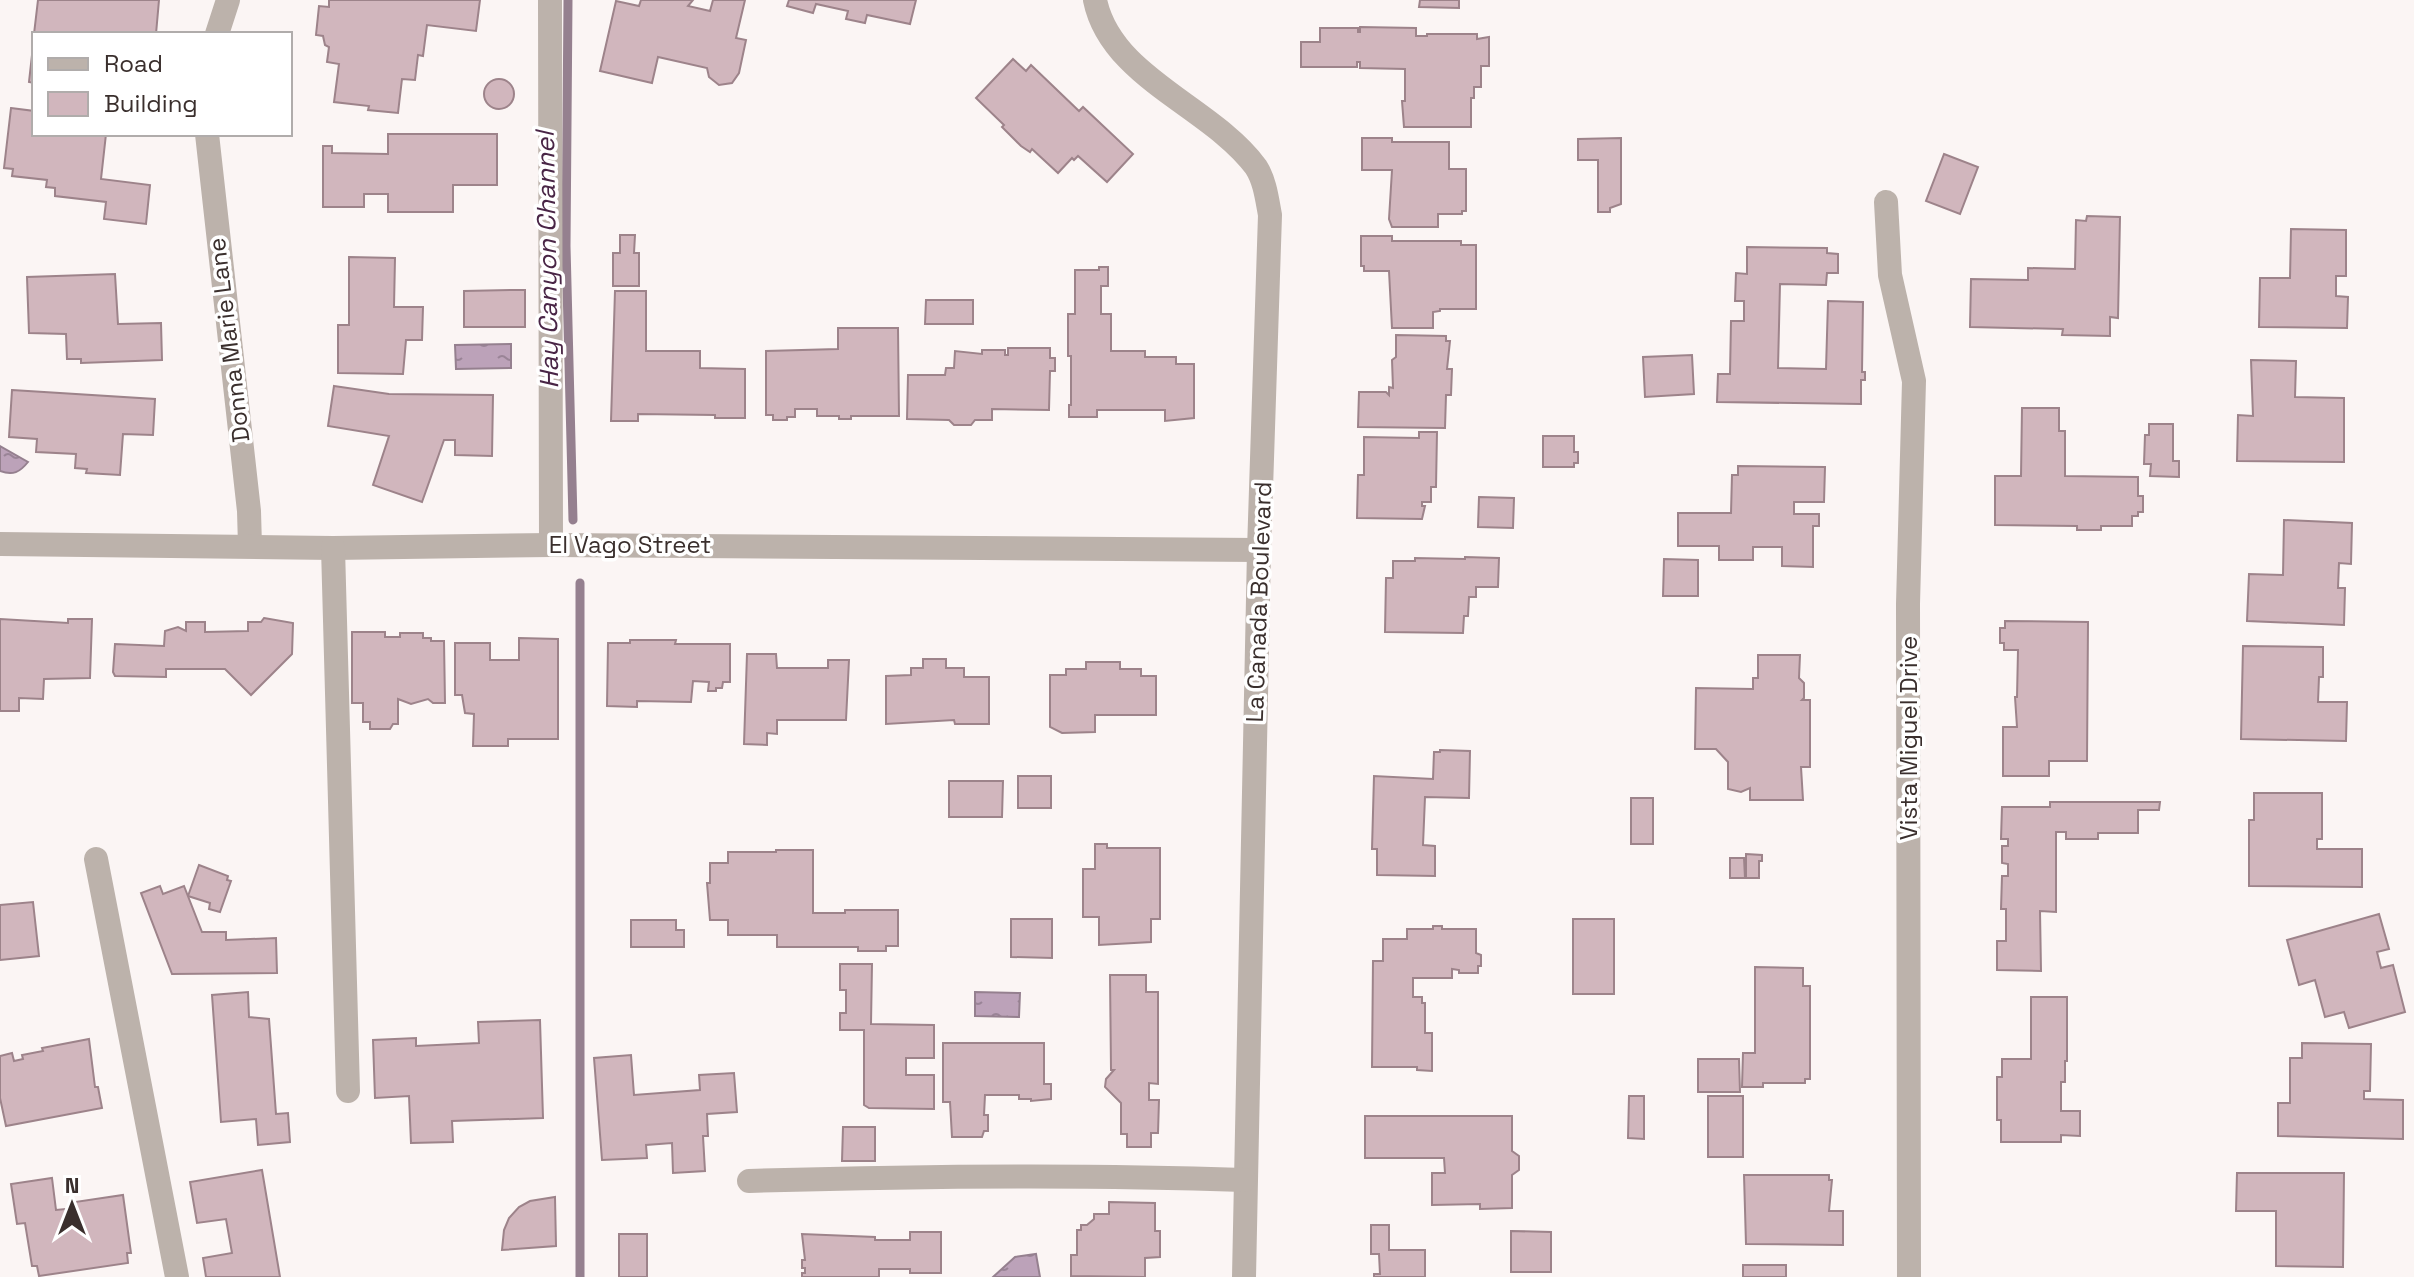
<svg xmlns="http://www.w3.org/2000/svg" width="2414" height="1277" font-family="'Space Grotesk',sans-serif">
	<style>
		.water { fill: url(#water-ripples); stroke: #95808f; stroke-width: 2 }
		.lines { fill: none; stroke-linecap: round; stroke-linejoin: round }
		.stream { stroke: #95808f; stroke-width: 9 }
		.building { fill: #d1b6bd; stroke: #9d838a; stroke-width: 2 }
		.minor { stroke: #bcb2ab; stroke-width: 24 }
		.labels { text-anchor: middle; stroke-width: 7; stroke-linejoin: round; paint-order: stroke }
		.street-label { font-size: 24px; fill: #3a2f2d; stroke: #fff }
		.water-label { font-size: 26px; font-style: italic; fill: #492546; stroke: #fff }
	</style>
	<defs>
		<pattern id="water-ripples" width="26" height="14" patternUnits="userSpaceOnUse" patternTransform="scale(2)"><rect width="26" height="14" fill="#bca2b9"/><path d="M2 4q2-2 4 0t4 0M15 11q2-2 4 0t4 0" fill="none" stroke="#9a8497"/></pattern>
	</defs>
	<rect width="100%" height="100%" fill="#fbf5f4"/>
	<g class="water">
		<path d="M511 344V368L456 369 455 345Z"/>
		<path d="M0 446 28 462C20 472 13 476 0 471Z"/>
		<path d="M975 992 1020 993 1019 1017 975 1016Z"/>
		<path d="M1036 1254 1040 1277H993L1015 1257Z"/>
	</g>
	<g class="lines">
		<g class="stream">
			<path d="M568 0 566 246 573 520"/>
			<path d="M580 1277V583"/>
		</g>
	</g>
	<g class="building">
		<path d="M38 0H159L156 34H34Z"/>
		<path d="M329 0H480L476 31 427 25 423 56 418 55 415 80 402 79 398 113 368 110 369 106 334 102 339 64 327 62 329 47 325 45 323 36 316 35 319 6 329 7Z"/>
		<path d="M641 0H693L688 6 710 11 713 0H745L736 38 746 40 739 73 732 83 719 85 709 77 707 68 658 57 652 83 600 71 616 1 639 6Z"/>
		<path d="M789 0H916L910 24 867 15 865 23 846 19 848 11 816 4 813 13 787 6Z"/>
		<path d="M1420 0H1459V8L1419 7Z"/>
		<path d="M1360 27 1416 28V36H1427V34H1477V39L1489 37V66H1481V87H1474V98H1471V127H1404L1402 101H1405V69L1360 68V62H1357V67H1301V42H1320V28H1358V32H1360Z"/>
		<path d="M34 37V83L29 82Z"/>
		<path d="M1013 59 1026 71 1031 65 1079 111 1083 107 1133 154 1107 182 1078 156 1074 160 1072 158 1058 173 1032 149 1030 152 1021 146 1002 127 1004 125 976 98Z"/>
		<circle cx="499" cy="94" r="15"/>
		<path d="M11 108 34 111V134H106L101 179 150 185 146 224 104 219 106 202 55 196V188L46 187 47 180 12 176 13 169 4 168Z"/>
		<path d="M388 134H497V185H453V212H388V194H364V207H323V146H332V153L388 154Z"/>
		<path d="M1362 138H1392V142H1449V169H1466V211H1462V214H1438V227H1392L1389 219 1392 170H1362Z"/>
		<path d="M1621 138V204L1610 208V212H1598V160H1578V139Z"/>
		<path d="M1944 154 1978 167 1960 214 1926 201Z"/>
		<path d="M2087 216 2120 217 2118 318 2110 317V336L2062 335 2063 329 1970 327 1971 279 2028 280V268L2075 269 2076 220 2086 221Z"/>
		<path d="M2291 229 2346 230V276H2336V296L2348 297 2347 328 2259 327 2260 278H2290Z"/>
		<path d="M620 235H635L634 253H639V286H613V253H620Z"/>
		<path d="M1361 236H1392V241H1461V245H1476V309H1440V311L1433 312V328H1392L1389 271H1364V266H1361Z"/>
		<path d="M1747 247 1827 248V253L1838 254V273H1827L1826 285 1780 284 1778 368 1826 369 1828 301 1863 302 1862 372H1865V380H1861V404L1717 402 1718 374H1730L1731 321H1744V301H1735L1736 273 1747 274Z"/>
		<path d="M349 257 395 258 394 307H423L422 340H406L403 374 338 373V325H349Z"/>
		<path d="M1099 267H1108V286H1101V314H1111V351H1145V357H1176V364H1194V418L1165 421V410H1097V417H1069V405H1071V356H1068V314H1075V270H1099Z"/>
		<path d="M115 274 118 324 161 323 162 360 81 363V359H67L66 334 29 333 27 277Z"/>
		<path d="M512 290H525V327H464V291Z"/>
		<path d="M615 291H646V351H700V368L745 369V418H715V415L638 414V421H611Z"/>
		<path d="M926 300H973V324H925Z"/>
		<path d="M838 328H898L899 416H851V419H839V416H817V409H795V417H787V420H773V415H766V351L838 349Z"/>
		<path d="M1396 335 1446 336V341H1450L1447 369H1452L1451 395H1446L1445 428 1358 427 1359 392H1386L1389 395V387L1393 388 1392 360 1396 357Z"/>
		<path d="M1008 348H1050V358H1055V371H1050L1049 410 992 409V420H975L971 425H954L949 420 907 419 908 375H945L946 368H954L955 351 982 354V350H1005V355H1008Z"/>
		<path d="M1692 355 1694 394 1645 397 1643 357Z"/>
		<path d="M2251 360 2296 361 2295 397 2344 398V462L2237 461 2238 415 2253 416Z"/>
		<path d="M334 386 389 394 493 395 492 456 455 455V440H444L422 502 373 485 389 436 328 426Z"/>
		<path d="M12 390 155 399 153 435 123 434 120 475 86 473 87 469 75 468 76 454 36 452 37 439 9 437Z"/>
		<path d="M2022 408H2059V431H2065V476L2138 477V496H2143V512H2138V516H2132V526H2101V530H2077V526L1995 525V476H2021Z"/>
		<path d="M2149 424H2173V461H2179V477L2150 476 2151 464H2144L2145 435H2149Z"/>
		<path d="M1419 432H1437L1436 487H1431V502H1422V506H1425L1422 519 1357 518 1358 475H1364V437L1419 438Z"/>
		<path d="M1543 436H1574V452H1578V463H1574V467H1543Z"/>
		<path d="M1738 466 1825 467 1824 502H1794V514H1819V526H1813V567L1782 566V547H1753V560H1719V546H1678V513H1731L1732 475H1738Z"/>
		<path d="M1479 497 1514 498 1513 528 1478 527Z"/>
		<path d="M2284 520 2352 523 2351 564 2339 563 2338 588H2345L2344 625 2247 621 2249 574 2283 575Z"/>
		<path d="M1465 557 1499 558 1498 587H1476V597H1469L1468 616H1464L1463 633 1385 632 1386 578H1393V561H1415V558L1465 559Z"/>
		<path d="M1664 559 1698 560V596H1663Z"/>
		<path d="M264 618 293 623 292 654 251 695 225 669H166V677L115 676 113 672 115 644 164 646 165 631 178 627 186 631V622H205V632L248 631V622H261Z"/>
		<path d="M0 619 68 623V619H92L90 678 44 679 43 699 19 698V711H0Z"/>
		<path d="M2005 621 2088 622 2087 761H2049V776H2003V727H2017L2015 697H2017L2018 650H2004V643H2000V628H2005Z"/>
		<path d="M352 632H385V637H400V633H423V638H431V641H444L445 703H433L428 699 411 704 398 699V724H393L390 729H370V722H363V703H352Z"/>
		<path d="M519 638 558 639V739H508V746H473L474 714 465 713 462 695H455V643H490V660H519Z"/>
		<path d="M630 640H676L675 644H730V682H723L722 688H716V691H708L709 682 693 681 691 702 637 701V707L607 706 608 643H630Z"/>
		<path d="M2243 646 2323 647V677H2319L2318 702H2347L2346 741 2241 739Z"/>
		<path d="M747 654H776L777 668H828V660H849L846 720H777V734L767 733V745L744 744Z"/>
		<path d="M1758 655H1800L1799 678 1804 683V698L1802 700H1810V767H1801L1803 800H1750V788L1741 792 1728 789V762L1716 749H1695L1696 688 1753 689V678H1758Z"/>
		<path d="M923 659H946V668H964V677H989V724H955L954 720 886 724V676L911 675V668H923Z"/>
		<path d="M1086 662H1120V669H1141V676H1156V715H1095V732L1062 733 1050 727V675H1066V669H1086Z"/>
		<path d="M1440 750 1470 751 1469 798 1425 797 1423 845 1435 846V876L1377 875V849H1372L1374 776 1433 779 1434 752H1440Z"/>
		<rect x="1018" y="776" width="33" height="32"/>
		<path d="M949 781H1003L1002 817H949Z"/>
		<path d="M2254 793H2322V839H2317V849H2362V887L2249 886V820H2254Z"/>
		<rect x="1631" y="798" width="22" height="46"/>
		<path d="M2050 802H2160L2159 810H2138V833H2098V839H2066V832H2056V912L2040 911 2041 971 1997 970V941H2006V909H2001L2002 876H2008V864L2002 863V846H2008V839H2001L2002 807H2050Z"/>
		<path d="M1095 844H1107V848H1160V919H1151V942L1099 945V917H1083V869H1095Z"/>
		<path d="M776 850H813V913H845V910H898V946H886V951H858V947H777V935H728V920H710L707 883H710V863H728V852H776Z"/>
		<path d="M1746 854 1762 855V861H1759V878H1746Z"/>
		<path d="M1730 858H1744L1745 878H1730Z"/>
		<path d="M199 865 228 876 227 880 231 881 220 912 209 909 210 903 188 896Z"/>
		<path d="M160 886 163 894 184 886 202 932H226V940L276 938 277 973 172 974 141 893Z"/>
		<path d="M33 902 39 956 0 960V905Z"/>
		<path d="M2379 914 2389 949 2377 952 2381 968 2393 965 2405 1012 2349 1028 2344 1012 2325 1017 2315 980 2299 985 2287 940Z"/>
		<path d="M1011 919H1052V958L1011 957Z"/>
		<rect x="1573" y="919" width="41" height="75"/>
		<path d="M631 920H676V930H684V947H631Z"/>
		<path d="M1433 926H1442V929H1476V953L1481 955V966H1478V973H1459V970L1452 969V978H1413V997H1422V1003H1425V1033H1432V1071L1417 1070V1067H1372L1373 961H1383V939H1407V929H1433Z"/>
		<path d="M840 964H872L871 1024 934 1025V1058H906V1075H934V1109L869 1108 864 1105V1030H840V1013H846V990H840Z"/>
		<path d="M1755 967 1803 968V986H1810V1079H1805V1083H1763V1087H1742L1743 1053H1755Z"/>
		<path d="M1110 975H1146V992H1158V1084L1149 1083V1100H1159L1158 1133H1151V1147H1127V1134H1121V1103L1105 1087 1106 1079 1114 1070H1111Z"/>
		<path d="M248 992 249 1017 269 1019 276 1114 288 1113 290 1142 258 1145 256 1119 221 1122 212 995Z"/>
		<path d="M2031 997H2067V1061H2065V1082H2061V1111H2080V1136L2061 1135V1142H2001V1120H1997V1077H2002V1059H2031Z"/>
		<path d="M540 1020 543 1118 452 1121 453 1142 411 1143 409 1096 375 1098 373 1040 416 1038V1046L479 1043 478 1022Z"/>
		<path d="M89 1039 95 1087H98L102 1108 6 1126 0 1098V1056L12 1053 14 1061 23 1059 22 1055 43 1051 42 1048Z"/>
		<path d="M943 1043H1044V1084H1051V1099L1031 1101V1099H1019V1095H985L984 1115H988V1131H984L982 1137H952L950 1102H943Z"/>
		<path d="M2302 1043 2371 1044 2370 1091H2364V1099L2403 1100V1139L2278 1136V1103H2290V1058H2302Z"/>
		<path d="M631 1055 634 1095 700 1090 699 1075 734 1073 737 1112 707 1114 708 1136H703L705 1171 673 1173 672 1143 646 1145 647 1158 602 1160 594 1058Z"/>
		<path d="M1698 1059H1739L1740 1092H1698Z"/>
		<path d="M1629 1096H1644V1139L1628 1138Z"/>
		<rect x="1708" y="1096" width="35" height="61"/>
		<path d="M1365 1116H1512V1151L1519 1156V1170L1512 1175V1208L1480 1209V1204L1432 1205V1173H1445L1444 1158H1365Z"/>
		<path d="M843 1127H875V1161H842Z"/>
		<path d="M262 1170 280 1277H206L203 1258 232 1253 226 1219 197 1223 190 1182Z"/>
		<path d="M2237 1173H2344L2343 1267 2276 1266V1211H2236Z"/>
		<path d="M1744 1175H1829V1180H1832L1829 1211H1843V1245L1746 1244Z"/>
		<path d="M52 1178 56 1210 76 1208 75 1202 123 1195 131 1253H127L128 1263 39 1276 37 1266H32L25 1223 17 1224 11 1184Z"/>
		<path d="M555 1197 556 1246 502 1250 504 1230 509 1218 519 1207 530 1201Z"/>
		<path d="M1109 1202 1155 1203V1231H1160V1257L1145 1258V1277L1071 1276V1255H1077V1230H1081V1225H1087L1094 1219V1214H1109Z"/>
		<path d="M1371 1225H1389V1250H1425V1277H1374V1274H1380L1379 1254H1371Z"/>
		<path d="M1511 1231 1551 1232V1272H1511Z"/>
		<path d="M910 1232H941V1273H910V1269H879V1277H802V1273H805V1268H802V1260H805L802 1234 875 1237V1240H910Z"/>
		<rect x="619" y="1234" width="28" height="43"/>
		<rect x="1743" y="1265" width="43" height="12"/>
	</g>
	<g class="lines">
		<g class="minor">
			<path d="M550 0 551 545"/>
			<path d="M1095 0C1111 78 1211 106 1256 167 1265 181 1267 199 1270 215L1259 550 1244 1277"/>
			<path d="M217 34 228 0"/>
			<path d="M207 134 249 511 250 546"/>
			<path d="M1886 202 1890 275 1914 381 1908 604 1909 1277"/>
			<path d="M0 544 333 548 551 545 1259 550"/>
			<path d="M333 548 348 1091"/>
			<path d="M96 859 177 1277"/>
			<path d="M749 1181C915 1176 1079 1174 1244 1180"/>
		</g>
	</g>
	<g class="labels">
		<g class="street-label">
			<text transform="translate(229 340) rotate(-97)" y="8">Donna Marie Lane</text>
			<text x="630" y="553">El Vago Street</text>
			<text transform="translate(1259 602) rotate(-88)" y="8">La Canada Boulevard</text>
			<text transform="translate(1909 738) rotate(-90)" y="8">Vista Miguel Drive</text>
		</g>
		<g class="water-label">
			<text transform="translate(547 260) rotate(-91)" y="9">Hay Canyon Channel</text>
		</g>
	</g>
	<rect x="32" y="32" width="260" height="104" fill="#ffffff" stroke="#b0acab" stroke-width="2"/>
	<rect x="48" y="58" width="40" height="12" fill="#bcb2ab" stroke="#b0acab" stroke-width="2"/>
	<text x="104" y="72" font-size="24" fill="#3a2f2d">Road</text>
	<rect x="48" y="92" width="40" height="24" fill="#d1b6bd" stroke="#b0acab" stroke-width="2"/>
	<text x="104" y="112" font-size="24" fill="#3a2f2d">Building</text>
	<g transform="translate(72 1205)" stroke="#ffffff" stroke-width="6" paint-order="stroke">
	<path d="M0-6L14 30L0 20L-14 30Z" fill="#3a2f2d"/>
	<text y="-12" font-size="22" font-weight="bold" text-anchor="middle" fill="#3a2f2d">N</text>
	</g>
</svg>
